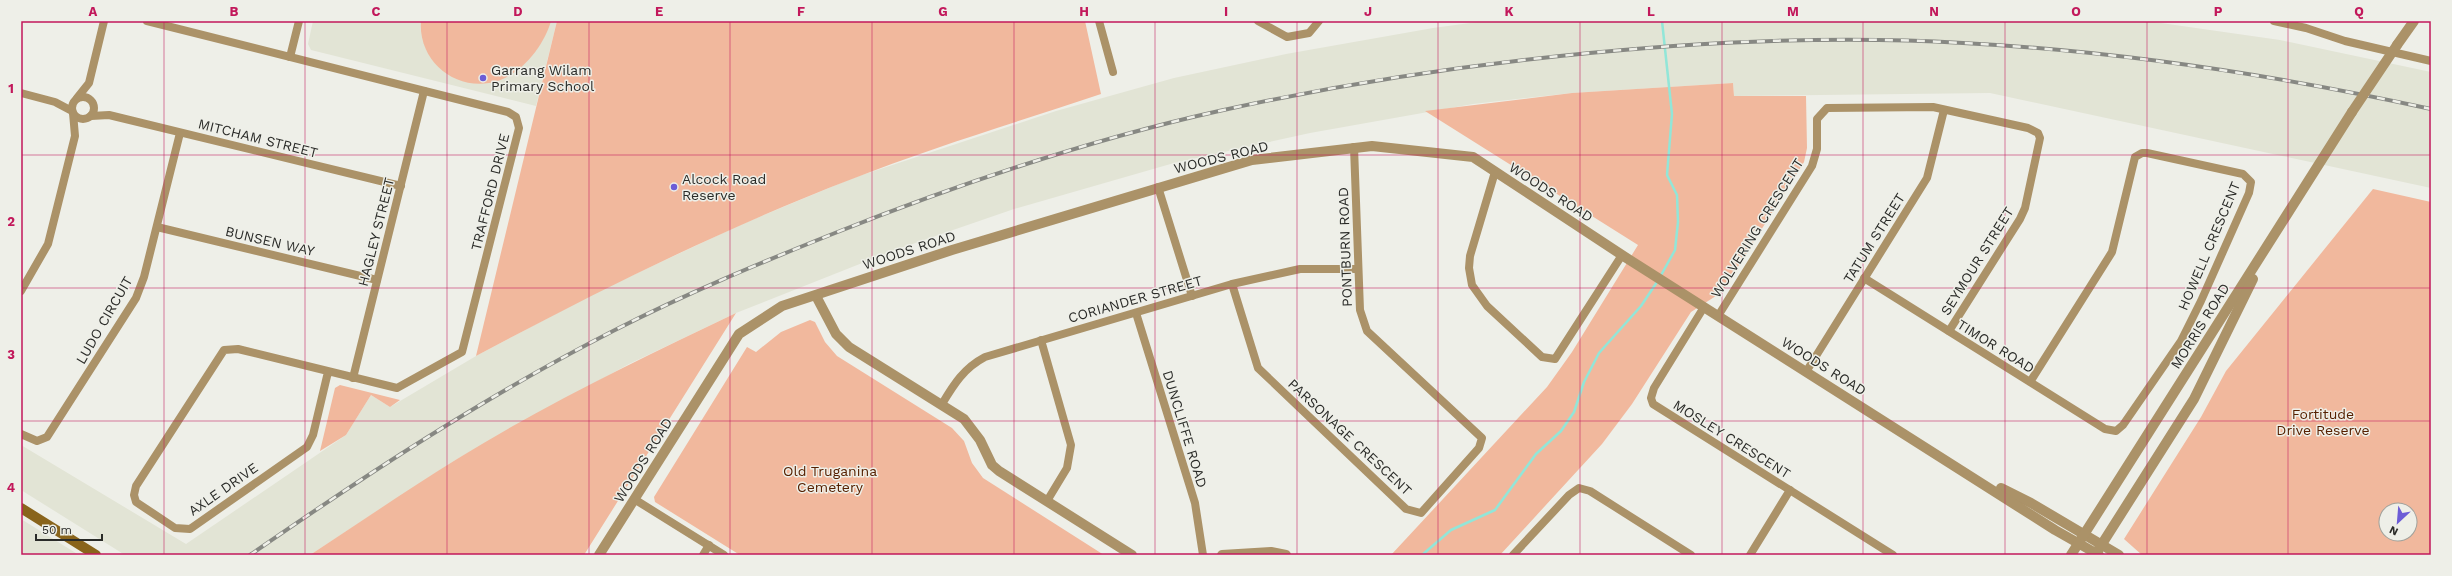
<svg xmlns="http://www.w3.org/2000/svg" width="2452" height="576" font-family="'Work Sans',sans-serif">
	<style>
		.built { fill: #e2e4d5 }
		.green { fill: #f1b89d; fill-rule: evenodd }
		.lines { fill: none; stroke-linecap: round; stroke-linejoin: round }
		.stream { stroke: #92e6d8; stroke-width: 2.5 }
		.minor { stroke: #ab9268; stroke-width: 8 }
		.tertiary { stroke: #ab9268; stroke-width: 10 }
		.secondary { stroke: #89641b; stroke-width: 10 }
		.rail-casing { stroke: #878883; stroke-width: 4 }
		.rail { stroke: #eeefe8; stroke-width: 2.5; stroke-dasharray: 8; stroke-linecap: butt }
		.tertiary-bridge { stroke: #ab9268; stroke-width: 10 }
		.grid { fill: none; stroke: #c2185b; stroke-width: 1; stroke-opacity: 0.55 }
		.poi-dot { fill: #6c5cd6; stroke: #eeefe8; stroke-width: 1.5 }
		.labels { text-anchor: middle; stroke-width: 3; stroke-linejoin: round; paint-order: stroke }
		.poi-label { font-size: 14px; fill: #2a2b28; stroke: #eeefe8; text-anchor: start }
		.street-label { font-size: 14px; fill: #2a2b28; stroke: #eeefe8 }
		.park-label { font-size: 14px; fill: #562000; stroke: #eeefe8 }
		.neatline { fill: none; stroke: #c2185b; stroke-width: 1.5 }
		.grid-label { font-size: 13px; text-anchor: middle; font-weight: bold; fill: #c2185b }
	</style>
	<rect width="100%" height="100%" fill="#eeefe8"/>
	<g class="built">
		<path d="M313 21H557L536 106 311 50 308 44Z"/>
		<path d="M1485 21H2147L2280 40 2431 72V188L1990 93 1734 96 1733 83 1572 93 1473 104 1310 133 1174 163 1014 209 895 250 736 313 629 364 457 459 310 555H125L21 490V445L186 544 346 435 371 395 390 407 476 356 597 292 740 225 853 178 1056 111 1174 78 1286 54 1433 28Z"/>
		<path d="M21 519 79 555H21Z"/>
	</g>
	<g class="green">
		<path d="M421 21H551C543 48 519 78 489 83 452 89 418 59 421 21Z"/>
		<path d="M557 21H1085L1101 94C1018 122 933 147 852 179 722 229 598 291 476 356Z"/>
		<path d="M1733 83 1734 96H1806L1807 148 1804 162 1722 292 1691 312 1632 404 1602 444 1500 555H1391L1547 387 1572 352 1638 245 1425 111 1572 93Z"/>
		<path d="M2373 189 2431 202V555H2142L2124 539 2201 417 2226 371ZM2386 510H2410V534H2386Z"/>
		<path d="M736 313 584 555H310C359 523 407 490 457 459 546 404 642 358 736 313Z"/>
		<path d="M810 320 815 322 825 342 837 356 952 428 964 441 972 463 983 478 1104 555H740L655 502 654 497 747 347 756 352 781 332Z"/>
		<path d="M340 385 400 400 390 407 371 395 346 435 320 451 335 388Z"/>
	</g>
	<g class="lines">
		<g class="stream">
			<path d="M1660 277 1675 250 1678 222 1677 195 1667 175 1672 114 1662 21"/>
			<path d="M1422 555 1451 530 1495 510 1536 454 1561 431 1574 412 1584 382 1599 353 1641 306 1657 282"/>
		</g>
		<g class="minor">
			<path d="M147 21 508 112 516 117 519 128 462 352 397 388 238 349 224 350 136 486 134 495 136 502 175 528 190 529 307 447 313 435 328 372"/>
			<path d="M1099 21 1113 72"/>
			<path d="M1258 21 1287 37 1309 33 1319 21"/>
			<path d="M2274 21 2306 28 2345 41 2431 61"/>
			<path d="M290 57 299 21"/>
			<path d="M21 93 55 102 72 111"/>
			<circle cx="83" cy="108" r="11"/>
			<path d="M77 98 89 83 104 21"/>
			<path d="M91 116 109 115 401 186"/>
			<path d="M1495 172 1470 256 1469 268 1472 285 1487 306 1542 357 1555 359 1622 255"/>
			<path d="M1158 187 1192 296"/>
			<path d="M157 227 377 280"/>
			<path d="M1864 278 2105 429 2116 431 2123 425 2181 341 2201 301 2249 193 2251 182 2243 174 2147 153H2142L2135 157 2112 252 2030 382"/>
			<path d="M1232 284 1258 368 1406 509 1421 513 1479 448 1482 438 1367 331 1360 310 1354 147"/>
			<path d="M21 291 48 244 75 136 73 113"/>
			<path d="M1704 307 1654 388 1651 398 1653 404 1893 555"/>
			<path d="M1136 313 1195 503 1203 555"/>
			<path d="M1718 316 1812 166 1817 149V119L1827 108 1933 107 2028 128 2038 133 2040 138 2025 208 2020 219 1949 331"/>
			<path d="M1041 340 1071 445 1067 468 1047 501"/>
			<path d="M1806 372 1927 178 1944 110"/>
			<path d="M353 378 424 91"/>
			<path d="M942 404C954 384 964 368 985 357L1232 284 1300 269H1358"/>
			<path d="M21 434 37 441 47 437 136 298 144 277 180 133"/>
			<path d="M634 499 724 555"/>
			<path d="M703 555 709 545"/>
			<path d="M1513 555 1569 495 1579 488 1590 491 1691 555"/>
			<path d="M1750 555 1790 490"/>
		</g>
		<g class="tertiary">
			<path d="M2397 45 2414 21"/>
			<path d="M816 296 836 334 849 347 964 419 980 440 992 465 999 471 1132 555"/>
			<path d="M2001 488 2031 503 2119 555"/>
			<path d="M599 555 739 334 782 306 952 250 1252 160 1372 146 1473 157 1625 257 2055 530 2099 555"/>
			<path d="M1222 555 1271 552 1286 555"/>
			<path d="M2071 555 2352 112"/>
			<path d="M2095 555 2194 399 2253 279"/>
		</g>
		<path class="secondary" d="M21 508 96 555"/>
		<defs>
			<path id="rail" d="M250 555C367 474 486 396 613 331 685 294 760 263 835 233 959 184 1088 140 1219 111 1332 86 1445 68 1560 56 1694 42 1829 35 1963 43 2117 51 2280 76 2431 109"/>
		</defs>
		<use href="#rail" class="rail-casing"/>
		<use href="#rail" class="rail"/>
		<path class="tertiary-bridge" d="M2352 112 2397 45"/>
	</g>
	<path class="grid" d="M164 21V555M305 21V555M447 21V555M589 21V555M730 21V555M872 21V555M1014 21V555M1155 21V555M1297 21V555M1438 21V555M1580 21V555M1722 21V555M1863 21V555M2005 21V555M2147 21V555M2288 21V555M21 155H2431M21 288H2431M21 421H2431"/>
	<g class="poi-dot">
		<circle cx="483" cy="78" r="4"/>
		<circle cx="674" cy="187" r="4"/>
	</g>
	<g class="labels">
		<g class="poi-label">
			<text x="491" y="75">Garrang Wilam<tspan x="491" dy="16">Primary School</tspan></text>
			<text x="682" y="184">Alcock Road<tspan x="682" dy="16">Reserve</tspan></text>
		</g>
		<g class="street-label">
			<text transform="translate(258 138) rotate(14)" y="5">MITCHAM STREET</text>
			<text transform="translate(1221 157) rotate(-14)" y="5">WOODS ROAD</text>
			<text transform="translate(490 192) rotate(-76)" y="5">TRAFFORD DRIVE</text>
			<text transform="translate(1551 192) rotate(33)" y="5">WOODS ROAD</text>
			<text transform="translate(1757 228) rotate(-58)" y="5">WOLVERING CRESCENT</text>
			<text transform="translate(376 232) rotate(-76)" y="5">HAGLEY STREET</text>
			<text transform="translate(1874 238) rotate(-58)" y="5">TATUM STREET</text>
			<text transform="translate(270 241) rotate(13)" y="5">BUNSEN WAY</text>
			<text transform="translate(2209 246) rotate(-67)" y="5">HOWELL CRESCENT</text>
			<text transform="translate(1345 247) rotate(-92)" y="5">PONTBURN ROAD</text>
			<text transform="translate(909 250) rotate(-18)" y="5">WOODS ROAD</text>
			<text transform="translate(1977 261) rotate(-58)" y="5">SEYMOUR STREET</text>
			<text transform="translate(1135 299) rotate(-16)" y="5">CORIANDER STREET</text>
			<text transform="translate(104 320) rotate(-60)" y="5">LUDO CIRCUIT</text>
			<text transform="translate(2200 326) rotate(-58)" y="5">MORRIS ROAD</text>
			<text transform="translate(1996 346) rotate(32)" y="5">TIMOR ROAD</text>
			<text transform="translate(1824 366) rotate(32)" y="5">WOODS ROAD</text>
			<text transform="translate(1185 429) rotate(73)" y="5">DUNCLIFFE ROAD</text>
			<text transform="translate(1350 437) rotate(43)" y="5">PARSONAGE CRESCENT</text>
			<text transform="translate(1732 439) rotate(32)" y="5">MOSLEY CRESCENT</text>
			<text transform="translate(643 460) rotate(-58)" y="5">WOODS ROAD</text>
			<text transform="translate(223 489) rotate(-35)" y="5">AXLE DRIVE</text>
		</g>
		<g class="park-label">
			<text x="2323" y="419">Fortitude<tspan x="2323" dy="16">Drive Reserve</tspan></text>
			<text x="830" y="476">Old Truganina<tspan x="830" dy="16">Cemetery</tspan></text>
		</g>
	</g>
	<rect width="2452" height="576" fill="none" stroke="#eeefe8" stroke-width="44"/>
	<g transform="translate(2398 522) rotate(206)"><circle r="19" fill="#eeefe8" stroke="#a0a19b"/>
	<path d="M0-3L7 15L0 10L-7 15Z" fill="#6c5cd6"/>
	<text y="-6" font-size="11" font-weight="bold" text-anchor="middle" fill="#2a2b28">N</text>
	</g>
	<path d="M36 534v6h66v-6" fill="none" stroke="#2a2b28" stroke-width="2"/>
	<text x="42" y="534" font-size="12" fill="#2a2b28" stroke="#eeefe8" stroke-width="3" paint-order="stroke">50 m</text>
	<rect x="22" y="22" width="2408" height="532" class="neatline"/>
	<g class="grid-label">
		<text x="93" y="16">A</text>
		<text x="234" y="16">B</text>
		<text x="376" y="16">C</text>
		<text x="518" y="16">D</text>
		<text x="659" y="16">E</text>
		<text x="801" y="16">F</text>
		<text x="943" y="16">G</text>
		<text x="1084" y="16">H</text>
		<text x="1226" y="16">I</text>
		<text x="1368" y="16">J</text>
		<text x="1509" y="16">K</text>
		<text x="1651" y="16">L</text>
		<text x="1793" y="16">M</text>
		<text x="1934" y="16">N</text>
		<text x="2076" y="16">O</text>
		<text x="2218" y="16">P</text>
		<text x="2359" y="16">Q</text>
		<text x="11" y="93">1</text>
		<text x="11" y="226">2</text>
		<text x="11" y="359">3</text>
		<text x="11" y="492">4</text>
	</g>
</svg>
